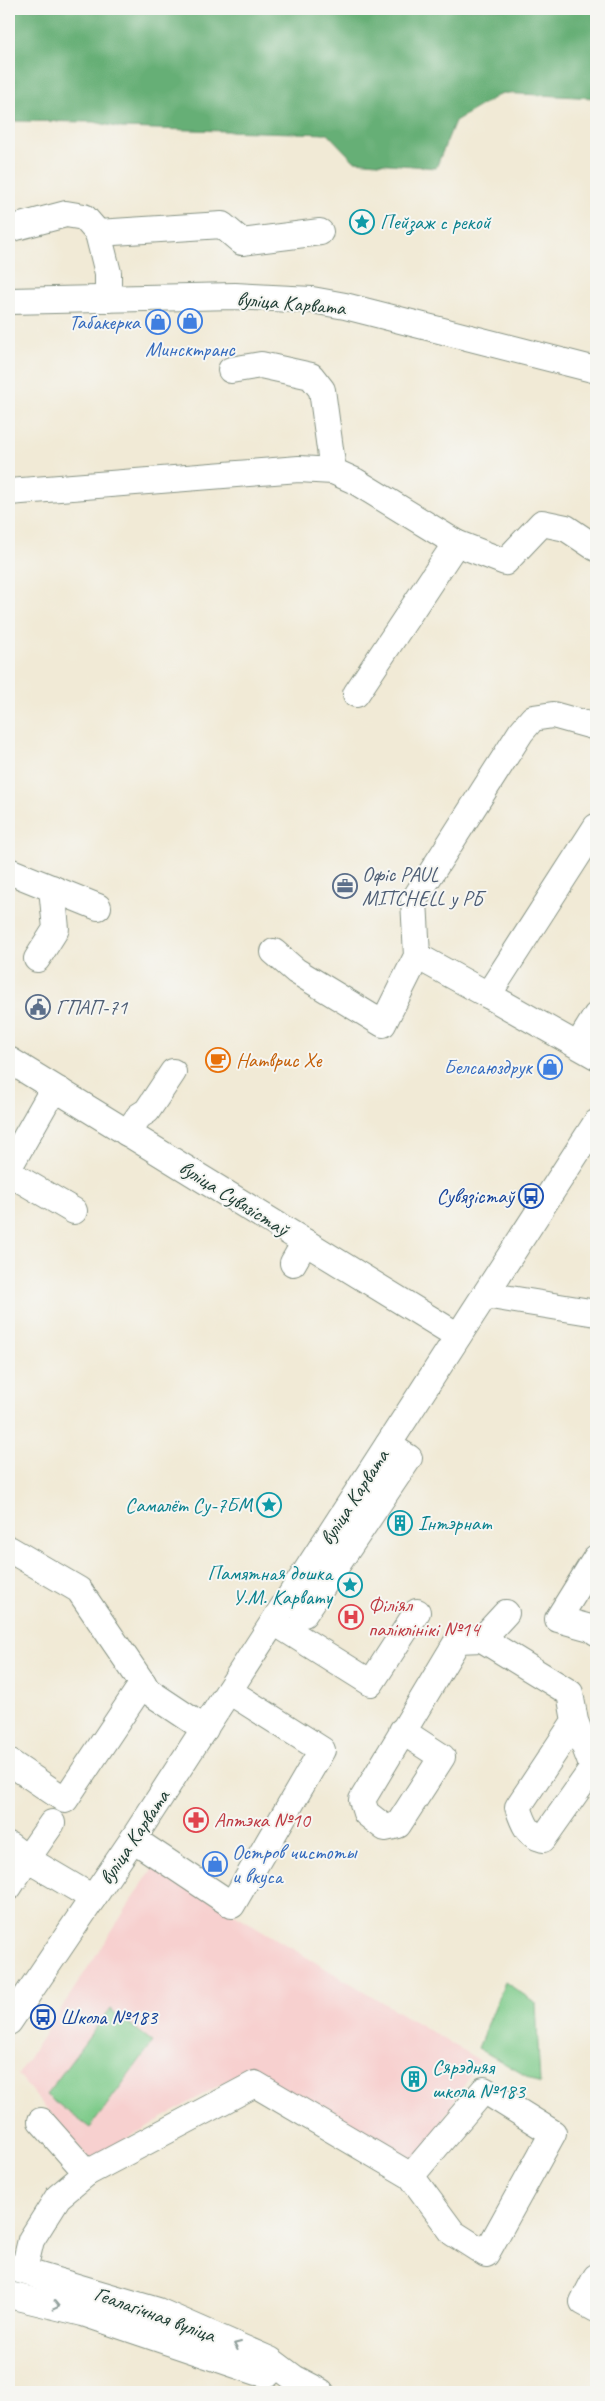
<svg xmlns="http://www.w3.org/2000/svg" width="605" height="2401" font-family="Caveat,sans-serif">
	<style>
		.built { fill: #f7d0cf }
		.green { fill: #7ecb8a; stroke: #4e845f }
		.forest { fill: #66af76; stroke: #427655 }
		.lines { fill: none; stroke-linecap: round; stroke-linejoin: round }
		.minor-casing { stroke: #889485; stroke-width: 28 }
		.minor { stroke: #fff; stroke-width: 26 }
		.oneway { stroke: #8f9e9a }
		.labels { text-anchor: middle; stroke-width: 4; stroke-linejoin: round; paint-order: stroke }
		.culture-label { font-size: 21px; fill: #0d838f; stroke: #f6f6f2; text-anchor: start }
		.street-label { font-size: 21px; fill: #1f3d34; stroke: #f6f6f2 }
		.shop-label { font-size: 21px; fill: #366cbe; stroke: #f6f6f2; text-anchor: end }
		.service-label { font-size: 21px; fill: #4e5e75; stroke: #f6f6f2; text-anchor: start }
		.food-label { font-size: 21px; fill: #c56008; stroke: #f6f6f2; text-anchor: start }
		.transit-label { font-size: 21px; fill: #164399; stroke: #f6f6f2; text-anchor: end }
		.health-label { font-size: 21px; fill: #be3a42; stroke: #f6f6f2; text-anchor: start }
	</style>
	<rect width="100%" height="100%" fill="#f6f6f2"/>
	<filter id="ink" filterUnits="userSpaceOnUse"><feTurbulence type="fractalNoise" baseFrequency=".02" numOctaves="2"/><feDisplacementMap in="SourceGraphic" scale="10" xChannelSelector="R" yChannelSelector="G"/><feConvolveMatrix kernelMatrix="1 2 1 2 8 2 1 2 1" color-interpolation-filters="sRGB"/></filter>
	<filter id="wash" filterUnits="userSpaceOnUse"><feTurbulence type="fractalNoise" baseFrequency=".0096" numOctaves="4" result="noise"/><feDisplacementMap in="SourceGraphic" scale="20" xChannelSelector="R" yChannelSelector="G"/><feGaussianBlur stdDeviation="1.12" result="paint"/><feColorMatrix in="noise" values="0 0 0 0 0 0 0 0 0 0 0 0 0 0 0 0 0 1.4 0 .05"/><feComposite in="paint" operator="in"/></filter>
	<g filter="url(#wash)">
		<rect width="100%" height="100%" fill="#f1ead6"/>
		<path class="built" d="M154 1866 479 2060 414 2168 247 2069 90 2160 18 2075Z"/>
		<g class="green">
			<path d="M505 1982 536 2003 540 2084 478 2048Z"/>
			<path d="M110 2009 153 2042 90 2128 46 2095Z"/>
		</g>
		<path class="forest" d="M9 9H596V98L502 93 455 121 436 168 354 161 328 134 121 128 94 122 9 121Z"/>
	</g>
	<g filter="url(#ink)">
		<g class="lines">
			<defs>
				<g id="minor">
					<path d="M9 229 66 214 84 217 98 233 222 225 242 242 320 232"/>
					<path d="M98 233 108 273V299"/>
					<path d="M9 301 235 296 312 300 345 306 596 370"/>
					<path d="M231 370 261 365 311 376 322 390 333 471"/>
					<path d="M9 492 299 469 333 471 355 481 456 543 356 694"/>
					<path d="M456 543 505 562 542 523 566 528 596 548"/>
					<path d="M9 871 98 907"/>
					<path d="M274 952 296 971 383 1024 417 956 414 900 521 732 533 718 553 715 596 727"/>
					<path d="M417 956 488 995 596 827"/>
					<path d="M37 959 56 929 52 888"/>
					<path d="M488 995 596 1056"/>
					<path d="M578 1045 596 1016"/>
					<path d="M9 1060 458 1336"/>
					<path d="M127 1133 139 1116 147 1111 173 1072"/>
					<path d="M9 1167 47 1100 60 1091"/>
					<path d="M9 1173 74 1211"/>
					<path d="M293 1263 305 1242"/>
					<path d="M485 1295 596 1313"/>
					<path d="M9 1549 79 1590 148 1691 205 1729"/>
					<path d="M596 1558 558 1619 594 1629 596 1632"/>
					<path d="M304 1614 409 1458 388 1445"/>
					<path d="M274 1622 371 1683 417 1612"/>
					<path d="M482 1639 570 1693 575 1721 518 1807C523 1822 527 1835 543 1839L593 1768 575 1721"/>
					<path d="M402 1731 442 1757 398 1825 385 1828 366 1813 362 1800 458 1640 482 1639 506 1613"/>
					<path d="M9 1762 65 1800 143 1683"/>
					<path d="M133 1839 232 1905 322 1750 229 1691"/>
					<path d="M9 1845 27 1859 52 1823"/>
					<path d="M9 1887 27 1859 93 1898"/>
					<path d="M9 2022 133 1839 596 1123"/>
					<path d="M41 2121 87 2173"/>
					<path d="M9 2267 158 2311 270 2360 294 2378 321 2392"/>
					<path d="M24 2270 31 2240 58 2197 87 2173 255 2084 411 2176 484 2090 553 2133 486 2254 453 2233 411 2176"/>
					<path d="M596 2277 583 2302 596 2309"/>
					<path d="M9 2295 83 2313 257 2372 268 2374"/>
				</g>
			</defs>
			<use href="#minor" class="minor-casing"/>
			<use href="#minor" class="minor"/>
		</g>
		<defs><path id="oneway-chevron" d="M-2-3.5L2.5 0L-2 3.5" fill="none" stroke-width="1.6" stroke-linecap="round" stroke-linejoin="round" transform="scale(1.25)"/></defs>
		<g class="oneway">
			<use href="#oneway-chevron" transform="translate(56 2306) rotate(13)"/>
			<use href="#oneway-chevron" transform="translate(237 2345) rotate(-157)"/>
		</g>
	</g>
	<defs>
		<symbol id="sight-ring" viewBox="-11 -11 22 22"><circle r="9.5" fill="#f6f6f2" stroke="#0f9aa8" stroke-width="1.5"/><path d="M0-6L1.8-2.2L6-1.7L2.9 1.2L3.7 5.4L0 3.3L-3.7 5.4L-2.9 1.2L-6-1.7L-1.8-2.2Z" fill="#0f9aa8"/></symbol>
		<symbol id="shop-ring" viewBox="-11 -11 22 22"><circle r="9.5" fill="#f6f6f2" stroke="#3f7fe0" stroke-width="1.5"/><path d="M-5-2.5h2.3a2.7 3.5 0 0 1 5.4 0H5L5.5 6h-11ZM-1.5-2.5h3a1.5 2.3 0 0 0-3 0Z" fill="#3f7fe0"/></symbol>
		<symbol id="office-ring" viewBox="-11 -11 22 22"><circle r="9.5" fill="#f6f6f2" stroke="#5c6f8a" stroke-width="1.5"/><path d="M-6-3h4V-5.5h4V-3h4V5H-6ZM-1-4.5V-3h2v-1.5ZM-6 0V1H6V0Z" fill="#5c6f8a"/></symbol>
		<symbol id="civic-ring" viewBox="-11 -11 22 22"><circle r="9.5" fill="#f6f6f2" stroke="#5c6f8a" stroke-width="1.5"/><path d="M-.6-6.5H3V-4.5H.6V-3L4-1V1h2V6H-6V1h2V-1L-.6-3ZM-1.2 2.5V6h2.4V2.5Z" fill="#5c6f8a"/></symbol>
		<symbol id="cafe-ring" viewBox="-11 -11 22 22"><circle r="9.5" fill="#f6f6f2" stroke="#e8710a" stroke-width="1.5"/><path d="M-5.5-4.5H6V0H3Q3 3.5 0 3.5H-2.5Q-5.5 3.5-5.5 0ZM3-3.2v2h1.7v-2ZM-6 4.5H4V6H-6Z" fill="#e8710a"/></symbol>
		<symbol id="bus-ring" viewBox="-11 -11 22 22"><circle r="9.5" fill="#f6f6f2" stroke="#1a4fb4" stroke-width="1.5"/><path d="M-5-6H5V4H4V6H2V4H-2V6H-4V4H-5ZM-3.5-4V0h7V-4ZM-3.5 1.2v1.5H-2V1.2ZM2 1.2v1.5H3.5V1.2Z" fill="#1a4fb4"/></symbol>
		<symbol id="building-ring" viewBox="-11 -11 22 22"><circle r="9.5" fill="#f6f6f2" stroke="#0f9aa8" stroke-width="1.5"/><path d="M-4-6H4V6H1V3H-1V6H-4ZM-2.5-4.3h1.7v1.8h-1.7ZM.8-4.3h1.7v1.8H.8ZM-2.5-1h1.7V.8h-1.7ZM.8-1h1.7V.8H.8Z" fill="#0f9aa8"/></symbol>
		<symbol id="hospital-ring" viewBox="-11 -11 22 22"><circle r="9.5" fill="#f6f6f2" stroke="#e0444e" stroke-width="1.5"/><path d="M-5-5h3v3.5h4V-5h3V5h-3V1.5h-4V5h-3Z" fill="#e0444e"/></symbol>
		<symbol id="pharmacy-ring" viewBox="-11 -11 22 22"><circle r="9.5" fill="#f6f6f2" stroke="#e0444e" stroke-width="1.5"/><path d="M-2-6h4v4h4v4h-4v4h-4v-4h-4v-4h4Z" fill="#e0444e"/></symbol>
	</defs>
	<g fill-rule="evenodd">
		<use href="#sight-ring" x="348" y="208" width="28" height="28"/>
		<use href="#shop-ring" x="176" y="307" width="28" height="28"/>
		<use href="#shop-ring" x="144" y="308" width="28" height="28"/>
		<use href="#office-ring" x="331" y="872" width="28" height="28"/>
		<use href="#civic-ring" x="24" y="993" width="28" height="28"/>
		<use href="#cafe-ring" x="204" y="1046" width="28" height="28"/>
		<use href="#shop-ring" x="536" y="1053" width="28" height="28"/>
		<use href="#bus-ring" x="517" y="1182" width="28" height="28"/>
		<use href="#sight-ring" x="255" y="1491" width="28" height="28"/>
		<use href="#building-ring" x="386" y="1509" width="28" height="28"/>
		<use href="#sight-ring" x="336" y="1571" width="28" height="28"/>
		<use href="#hospital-ring" x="337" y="1603" width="28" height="28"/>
		<use href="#pharmacy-ring" x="182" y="1806" width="28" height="28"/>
		<use href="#shop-ring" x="201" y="1850" width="28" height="28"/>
		<use href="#bus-ring" x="29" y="2003" width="28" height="28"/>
		<use href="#building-ring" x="400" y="2065" width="28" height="28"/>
	</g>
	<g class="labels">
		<g class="culture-label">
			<text x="380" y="229">Пейзаж с рекой</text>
			<text x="252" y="1512" text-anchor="end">Самалёт Су-7БМ</text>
			<text x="418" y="1530">Інтэрнат</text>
			<text x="332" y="1580" text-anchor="end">Памятная дошка<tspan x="332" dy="24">У.М. Карвату</tspan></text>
			<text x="432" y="2074">Сярэдняя<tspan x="432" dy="24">школа №183</tspan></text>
		</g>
		<g class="street-label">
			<text transform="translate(291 303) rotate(5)" y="7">вуліца Карвата</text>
			<text transform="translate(234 1198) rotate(32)" y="7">вуліца Сувязістаў</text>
			<text transform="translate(354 1497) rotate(-57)" y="7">вуліца Карвата</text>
			<text transform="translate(134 1837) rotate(-56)" y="7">вуліца Карвата</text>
			<text transform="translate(155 2314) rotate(20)" y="7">Геалагічная вуліца</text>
		</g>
		<g class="shop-label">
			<text x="140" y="329">Табакерка</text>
			<text x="190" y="356" text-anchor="middle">Минсктранс</text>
			<text x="532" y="1074">Белсаюздрук</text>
			<text x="232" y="1859" text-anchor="start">Остров чистоты<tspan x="232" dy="24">и вкуса</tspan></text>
		</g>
		<g class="service-label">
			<text x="362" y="881">Офіс PAUL<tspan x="362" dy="24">MITCHELL у РБ</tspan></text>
			<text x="56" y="1014">ГПАП-71</text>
		</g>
		<g class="food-label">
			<text x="236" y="1067">Натврис Хе</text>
		</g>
		<g class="transit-label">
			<text x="514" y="1203">Сувязістаў</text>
			<text x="60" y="2024" text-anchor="start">Школа №183</text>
		</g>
		<g class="health-label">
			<text x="368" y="1612">Філіял<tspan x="368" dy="24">паліклінікі №14</tspan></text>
			<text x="214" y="1827">Аптэка №10</text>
		</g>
	</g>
	<rect width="605" height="2401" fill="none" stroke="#f6f6f2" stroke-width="30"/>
</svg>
